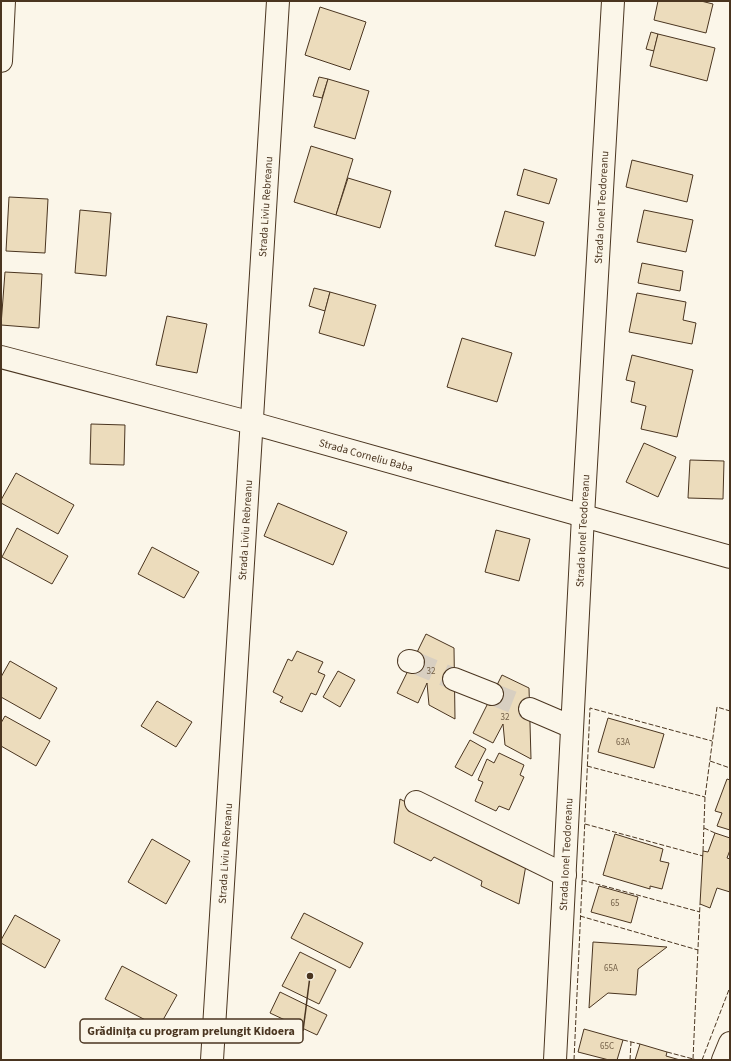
<svg xmlns="http://www.w3.org/2000/svg" width="731" height="1061" font-family="'Source Sans 3',sans-serif">
	<style>
		.building { fill: #ecdcbc; stroke: #4a3520 }
		.lines { fill: none; stroke-linecap: round; stroke-linejoin: round }
		.minor-tunnel { stroke: #d8cfc1; stroke-width: 22; stroke-dasharray: 22 11; stroke-linecap: butt }
		.minor-casing { stroke: #4a3520; stroke-width: 24 }
		.minor { stroke: #fbf6e9; stroke-width: 22 }
		.fence { stroke: #4a3520; stroke-width: 1; stroke-dasharray: 5 2; stroke-linecap: butt }
		.labels { text-anchor: middle; stroke-width: 3; stroke-linejoin: round; paint-order: stroke }
		.number-label { font-size: 9px; fill: #725f47 }
		.street-label { font-size: 11px; fill: #4a3520; stroke: #fbf6e9 }
		.leader { fill: none; stroke: #4a3520; stroke-width: 1.5 }
		.callout-dot { fill: #4a3520; stroke: #fbf6e9; stroke-width: 1.5 }
		.callout { fill: #fbf6e9; stroke: #4a3520; stroke-width: 1.5 }
		.callout-label { font-size: 12px; text-anchor: middle; font-weight: bold; fill: #4a3520 }
	</style>
	<rect width="100%" height="100%" fill="#fbf6e9"/>
	<g class="building">
		<path d="M658 1H701L713 4 706 33 654 20Z"/>
		<path d="M320 7 366 22 350 70 305 55Z"/>
		<path d="M651 32 658 34 654 51 646 49Z"/>
		<path d="M658 34 715 48 707 81 650 66Z"/>
		<path d="M319 77 328 79 322 98 313 96Z"/>
		<path d="M328 79 369 91 355 139 314 127Z"/>
		<path d="M311 146 353 159 336 215 294 202Z"/>
		<path d="M632 160 693 175 687 202 626 187Z"/>
		<path d="M524 169 557 179 549 204 517 195Z"/>
		<path d="M348 178 391 191 380 228 336 215Z"/>
		<path d="M9 197 48 199 45 253 6 251Z"/>
		<path d="M80 210 111 213 106 276 75 273Z"/>
		<path d="M644 210 693 220 686 252 637 242Z"/>
		<path d="M505 211 544 222 535 256 495 246Z"/>
		<path d="M642 263 683 271 680 291 638 283Z"/>
		<path d="M5 272 42 274 39 328 1 325Z"/>
		<path d="M314 288 330 292 325 311 309 306Z"/>
		<path d="M330 292 376 305 364 346 319 333Z"/>
		<path d="M637 293 686 302 683 320 696 323 692 344 629 332Z"/>
		<path d="M167 316 207 324 197 373 156 365Z"/>
		<path d="M462 338 512 353 497 402 447 387Z"/>
		<path d="M632 355 693 370 677 437 641 429 646 406 631 402 635 382 626 380Z"/>
		<path d="M91 424 125 425 124 465 90 464Z"/>
		<path d="M644 443 676 457 658 497 626 482Z"/>
		<path d="M690 460 724 461 723 499 688 498Z"/>
		<path d="M16 473 74 505 58 534 1 503V500Z"/>
		<path d="M278 503 347 532 333 565 264 536Z"/>
		<path d="M17 528 68 556 52 584 2 557Z"/>
		<path d="M496 530 530 539 519 581 485 572Z"/>
		<path d="M152 547 199 572 184 598 138 574Z"/>
		<path d="M426 634 454 648 455 719 429 705 427 683 418 703 397 693Z"/>
		<path d="M297 651 323 662 318 672 325 675 316 695 311 693 302 712 280 702 283 697 273 692 288 659 292 661Z"/>
		<path d="M10 661 57 688 40 719 1 697V677Z"/>
		<path d="M338 671 355 680 340 707 323 697Z"/>
		<path d="M502 675 529 688 531 759 505 745 503 724 493 743 473 733Z"/>
		<path d="M157 701 192 722 176 747 141 726Z"/>
		<path d="M5 716 50 741 36 766 1 746V723Z"/>
		<path d="M608 718 664 734 654 768 598 752Z"/>
		<path d="M470 740 486 749 472 776 455 767Z"/>
		<path d="M499 753 524 765 520 775 524 777 509 810 499 806 496 811 475 801 483 782 478 780 487 759 494 763Z"/>
		<path d="M727 779 730 780V830L717 826 722 813 715 811Z"/>
		<path d="M400 799 526 865 519 904 481 886 482 881 434 857 431 861 394 843Z"/>
		<path d="M715 833 730 838V850L727 858 730 859V892L717 888 710 908 700 904 703 851 708 852Z"/>
		<path d="M615 834 663 849 660 861 669 863 662 889 650 886V889L603 875Z"/>
		<path d="M152 839 190 861 166 904 128 882Z"/>
		<path d="M599 886 638 897 631 923 591 912Z"/>
		<path d="M304 913 363 943 350 968 291 938Z"/>
		<path d="M15 915 60 940 45 968 1 943V940Z"/>
		<path d="M593 942 639 945 667 947 638 969 636 995 608 993 589 1008Z"/>
		<path d="M300 952 336 970 319 1004 282 986Z"/>
		<path d="M122 966 177 995 159 1027 105 999Z"/>
		<path d="M280 992 327 1015 317 1035 270 1013Z"/>
		<path d="M584 1029 623 1040 617 1060H609L578 1052Z"/>
		<path d="M640 1044 667 1052 666 1056 680 1060H635Z"/>
	</g>
	<g class="lines">
		<g class="minor-tunnel">
			<path d="M413 662 454 679"/>
			<path d="M492 694 530 709"/>
		</g>
		<defs>
			<g id="minor">
				<path d="M1 61 4 1"/>
				<path id="s1" d="M1 357 252 423 730 557"/>
				<path d="M409 661 413 662"/>
				<path d="M454 679 492 694"/>
				<path d="M530 709 572 727"/>
				<path d="M416 802 565 875"/>
				<path id="s2" d="M212 1060 278 1"/>
				<path id="s3" d="M555 1060 583 516 613 1"/>
				<path d="M723 1060 730 1043"/>
			</g>
		</defs>
		<use href="#minor" class="minor-casing"/>
		<use href="#minor" class="minor"/>
		<g class="fence">
			<path d="M710 761 730 768"/>
			<path d="M587 766 705 797"/>
			<path d="M585 824 703 856"/>
			<path d="M704 828 715 833"/>
			<path d="M703 851 705 797 717 707 730 711"/>
			<path d="M582 880 700 912"/>
			<path d="M580 916 698 950"/>
			<path d="M623 1040 640 1044"/>
			<path d="M667 1052 697 1060"/>
			<path d="M693 1059 700 904"/>
			<path d="M574 1060 590 708 712 741"/>
			<path d="M630 1060 631 1042"/>
			<path d="M702 1060 730 987"/>
		</g>
	</g>
	<g class="labels">
		<g class="number-label">
			<text x="431" y="674">32</text>
			<text x="505" y="720">32</text>
			<text x="623" y="745">63A</text>
			<text x="615" y="906">65</text>
			<text x="611" y="971">65A</text>
			<text x="607" y="1049">65C</text>
		</g>
		<g class="street-label">
			<text dy="4" stroke="none"><textPath href="#s2" startOffset="855">Strada Liviu Rebreanu</textPath></text>
			<text dy="4" stroke="none"><textPath href="#s3" startOffset="854">Strada Ionel Teodoreanu</textPath></text>
			<text dy="4" stroke="none"><textPath href="#s1" startOffset="378">Strada Corneliu Baba</textPath></text>
			<text dy="4" stroke="none"><textPath href="#s3" startOffset="530">Strada Ionel Teodoreanu</textPath></text>
			<text dy="4" stroke="none"><textPath href="#s2" startOffset="531">Strada Liviu Rebreanu</textPath></text>
			<text dy="4" stroke="none"><textPath href="#s2" startOffset="207">Strada Liviu Rebreanu</textPath></text>
			<text dy="4" stroke="none"><textPath href="#s3" startOffset="206">Strada Ionel Teodoreanu</textPath></text>
		</g>
	</g>
	<path class="leader" d="M310 976L303 1031"/>
	<circle class="callout-dot" cx="310" cy="976" r="4"/>
	<rect class="callout" x="80" y="1019" width="223" height="24" rx="4"/>
	<g class="callout-label">
		<text x="191" y="1035">Grădinița cu program prelungit Kidoera</text>
	</g>
	<rect width="731" height="1061" fill="none" stroke="#4a3520" stroke-width="4"/>
</svg>
